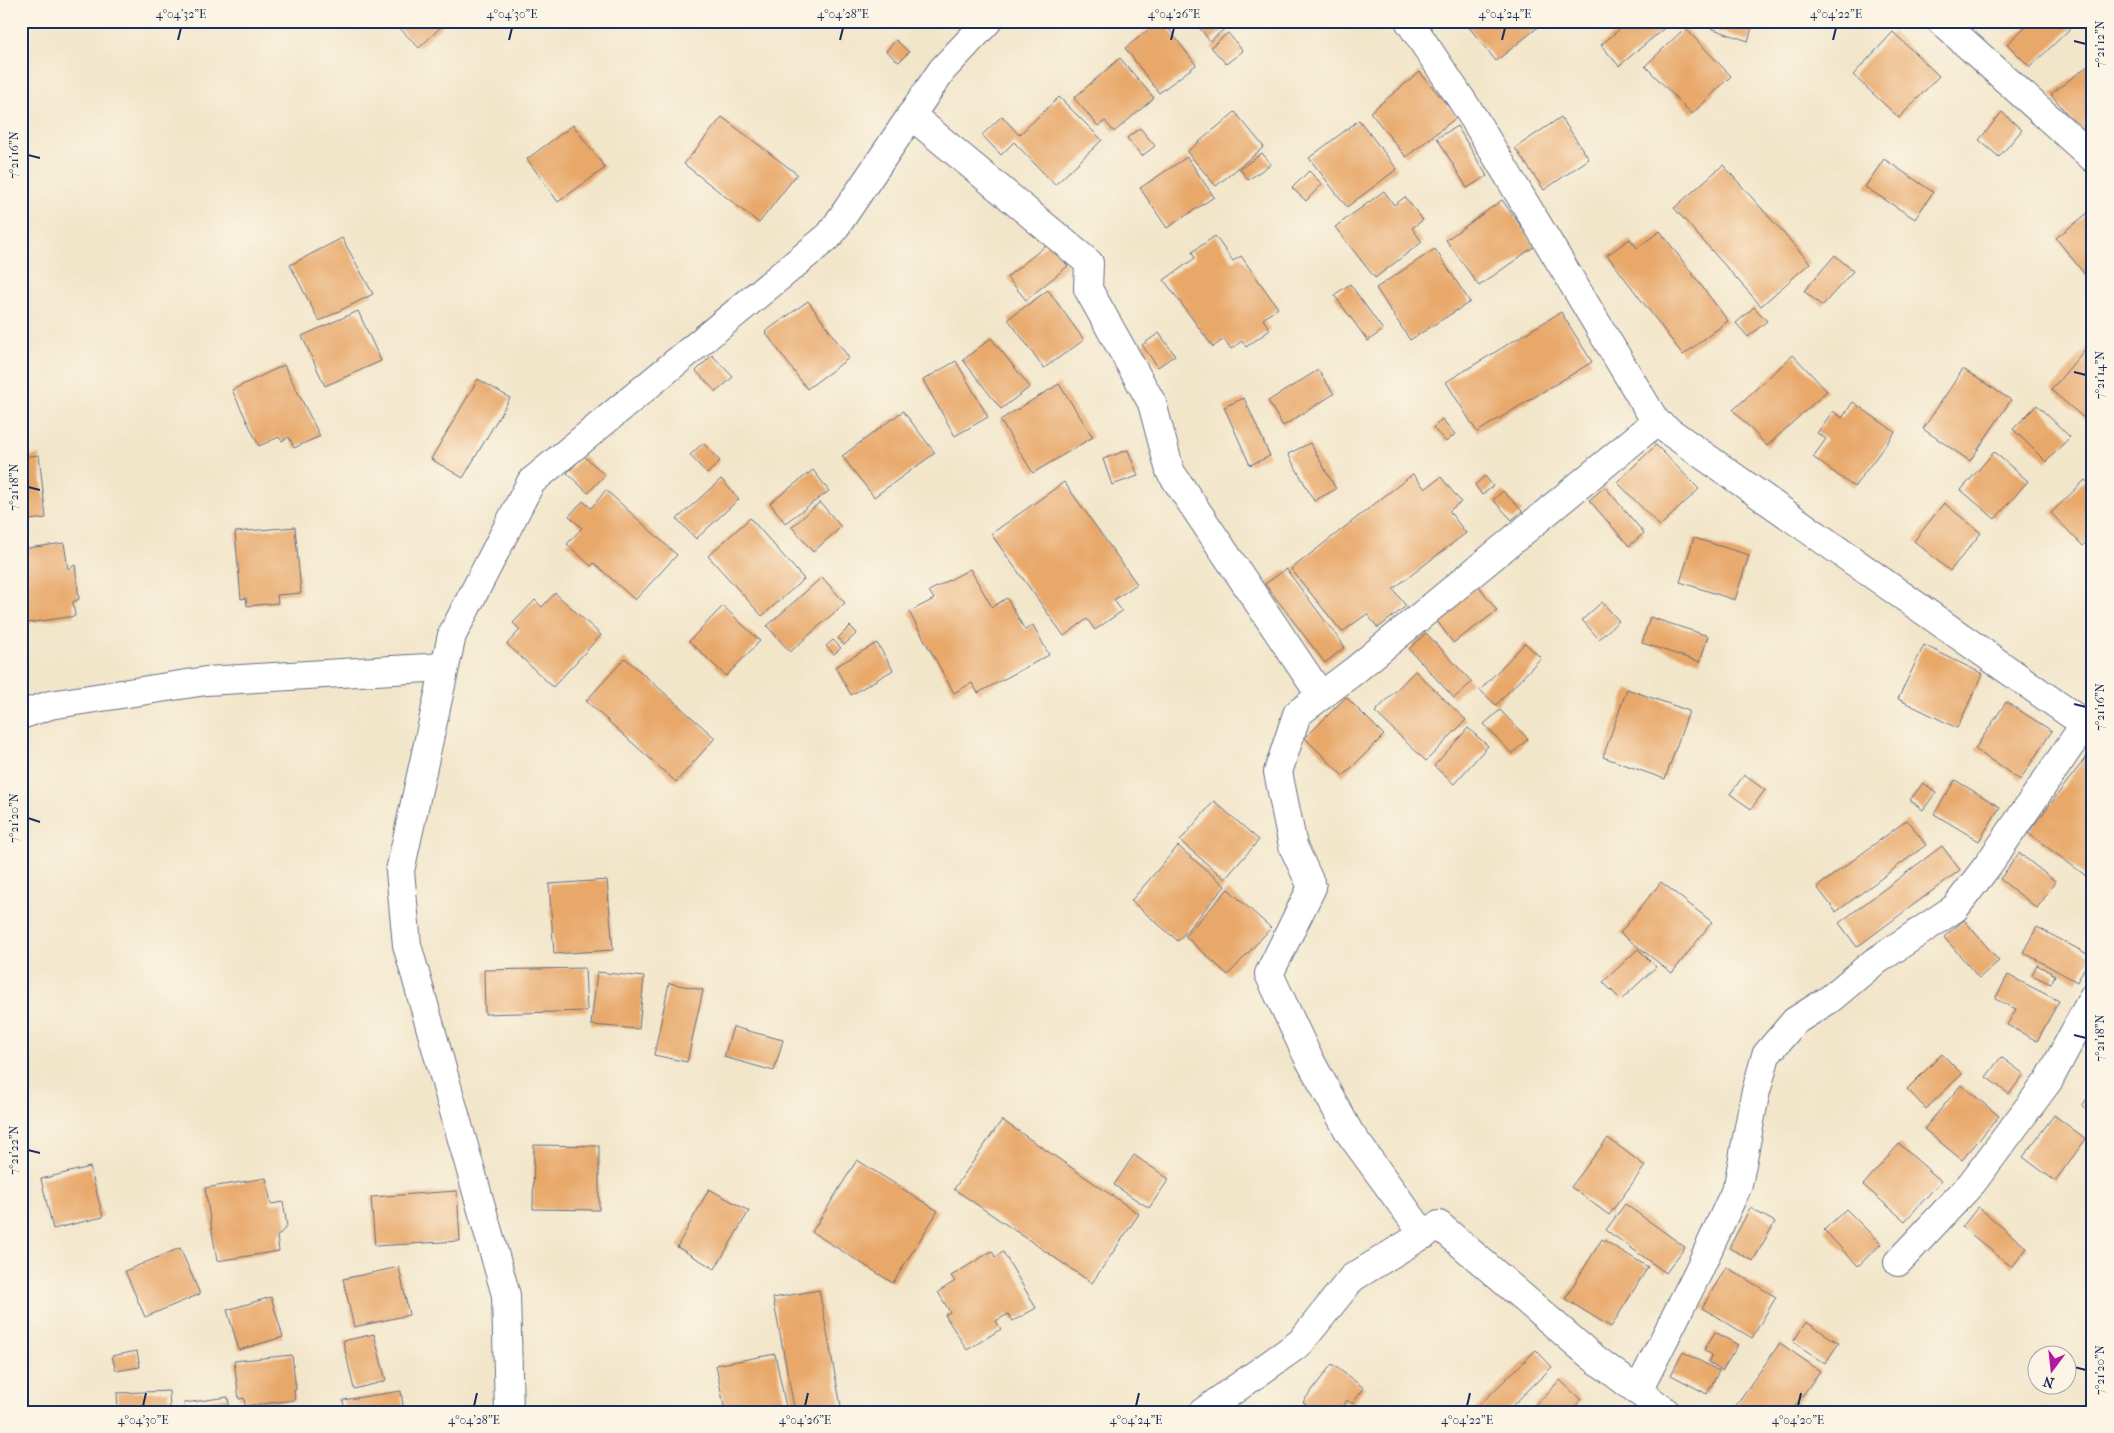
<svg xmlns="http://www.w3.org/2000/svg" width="2114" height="1433" font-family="'IM FELL French Canon',serif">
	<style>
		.building { fill: #e8a86b }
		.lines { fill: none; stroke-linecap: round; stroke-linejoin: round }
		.minor-casing { stroke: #666f84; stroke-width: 30 }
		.minor { stroke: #fff; stroke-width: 28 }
		.ticks { fill: none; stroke: #1b2f5e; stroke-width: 2 }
		.neatline { fill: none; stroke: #1b2f5e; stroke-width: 2 }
		.ticks-label { font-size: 12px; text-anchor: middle; fill: #1b2f5e }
	</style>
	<rect width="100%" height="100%" fill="#fcf5e5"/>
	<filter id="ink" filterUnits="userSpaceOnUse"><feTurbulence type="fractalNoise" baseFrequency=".02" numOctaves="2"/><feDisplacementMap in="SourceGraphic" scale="10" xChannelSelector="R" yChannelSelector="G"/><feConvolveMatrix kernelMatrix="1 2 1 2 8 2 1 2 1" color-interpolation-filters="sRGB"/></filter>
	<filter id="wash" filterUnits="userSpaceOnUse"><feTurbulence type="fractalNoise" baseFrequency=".0096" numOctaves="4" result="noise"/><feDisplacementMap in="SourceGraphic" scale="20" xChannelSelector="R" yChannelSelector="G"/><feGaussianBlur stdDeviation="1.12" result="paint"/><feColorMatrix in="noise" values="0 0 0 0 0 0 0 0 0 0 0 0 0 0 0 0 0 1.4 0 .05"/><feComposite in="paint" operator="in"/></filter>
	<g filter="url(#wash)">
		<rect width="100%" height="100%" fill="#f2e6ca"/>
		<g id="blocks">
			<g class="building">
				<path d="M393 21H447L419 48Z"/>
				<path d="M676 21H688L681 27Z"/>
				<path d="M1160 21H1163L1196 65 1159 93 1125 48Z"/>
				<path d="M1194 21H1234L1210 41Z"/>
				<path d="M1474 21H1540L1542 24 1496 61 1468 26Z"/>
				<path d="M1629 21H1665L1668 25 1619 66 1601 45Z"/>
				<path d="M1690 21H1754L1748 41Z"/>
				<path d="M1965 21H1980L1972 29Z"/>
				<path d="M2019 21H2066L2072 27 2030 67 2007 44 2025 27Z"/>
				<path d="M1685 28 1731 76 1692 114 1645 66Z"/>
				<path d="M1893 32 1939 76 1899 118 1853 75Z"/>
				<path d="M1228 33 1243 51 1226 64 1211 47Z"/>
				<path d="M896 40 909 52 899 62 886 51Z"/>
				<path d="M1120 58 1154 98 1114 132 1105 121 1098 126 1074 98Z"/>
				<path d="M2093 62V147L2051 94Z"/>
				<path d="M1420 72 1457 117 1406 157 1370 112Z"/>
				<path d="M1059 97 1102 140 1055 185 1014 142 1001 155 982 135 1002 116 1019 135Z"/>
				<path d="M1235 112 1264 147 1216 186 1187 152Z"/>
				<path d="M2002 112 2022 130 1999 157 1979 140Z"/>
				<path d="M722 117 797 174 759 223 684 164Z"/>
				<path d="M1561 117 1589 159 1544 190 1515 148Z"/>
				<path d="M1359 120 1397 169 1347 207 1309 158Z"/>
				<path d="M573 125 605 168 558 202 527 159Z"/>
				<path d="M1457 126 1487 176 1467 188 1437 138Z"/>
				<path d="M1140 128 1155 146 1142 156 1127 138Z"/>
				<path d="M1262 153 1271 164 1248 180 1240 169Z"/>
				<path d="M1187 157 1214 197 1167 228 1140 188Z"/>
				<path d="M1884 159 1933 192 1915 219 1865 187Z"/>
				<path d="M1723 165 1810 263 1761 306 1674 208Z"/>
				<path d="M1309 171 1322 184 1306 201 1292 188Z"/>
				<path d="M1384 191 1394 205 1405 197 1423 220 1412 228 1422 242 1375 278 1335 227Z"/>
				<path d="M1502 200 1535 246 1479 286 1446 240Z"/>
				<path d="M2093 209V285L2056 238Z"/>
				<path d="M1660 231 1728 321 1683 355 1607 255 1630 239 1637 248Z"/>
				<path d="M1215 236 1233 261 1241 256 1278 308 1263 319 1270 330 1246 347 1242 341 1231 349 1224 339 1213 347 1164 280 1195 258 1192 252Z"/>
				<path d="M342 238 373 294 319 321 290 265Z"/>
				<path d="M1049 243 1068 266 1026 300 1007 277Z"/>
				<path d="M1435 249 1470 302 1410 340 1376 288Z"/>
				<path d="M1835 255 1853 271 1822 306 1804 291Z"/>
				<path d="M1350 284 1383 330 1368 341 1334 295Z"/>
				<path d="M1048 290 1084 340 1044 368 1008 319Z"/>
				<path d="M808 301 849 358 807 389 765 332Z"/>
				<path d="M1754 307 1767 321 1748 337 1736 323Z"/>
				<path d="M358 311 381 361 325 386 302 336Z"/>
				<path d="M1561 312 1592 362 1477 432 1446 382Z"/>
				<path d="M1159 333 1175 355 1158 367 1142 345Z"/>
				<path d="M991 338 1030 387 1001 409 963 360Z"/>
				<path d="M2093 340V421L2091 424 2051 390Z"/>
				<path d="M712 355 733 377 716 392 696 371Z"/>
				<path d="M1793 355 1827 391 1767 446 1733 410Z"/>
				<path d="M956 361 988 417 955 436 923 380Z"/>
				<path d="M284 365 320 436 294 448 289 437 282 441 279 437 259 446 232 390Z"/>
				<path d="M1963 369 2011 400 1970 461 1923 429Z"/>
				<path d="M1318 370 1334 394 1283 426 1268 401Z"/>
				<path d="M478 379 510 398 463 478 431 459Z"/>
				<path d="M1059 384 1093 437 1033 473 1000 420Z"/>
				<path d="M1244 398 1270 456 1250 465 1224 407Z"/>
				<path d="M1853 402 1895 432 1854 487 1813 457 1826 439 1817 433 1833 411 1842 418Z"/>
				<path d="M2037 405 2070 437 2046 462 2013 429Z"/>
				<path d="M903 411 935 453 874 497 842 456Z"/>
				<path d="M1442 419 1455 434 1446 442 1433 428Z"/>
				<path d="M703 443 720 461 707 474 690 455Z"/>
				<path d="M1310 443 1336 489 1314 501 1288 454Z"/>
				<path d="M1656 445 1699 489 1660 526 1617 482Z"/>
				<path d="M1128 450 1138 476 1112 485 1103 459Z"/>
				<path d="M1994 452 2028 481 1995 519 1961 490Z"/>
				<path d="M39 455 46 518 21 521V457Z"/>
				<path d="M584 456 605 475 588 493 567 473Z"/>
				<path d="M813 470 829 491 785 523 770 503Z"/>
				<path d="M1413 474 1425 489 1441 477 1461 502 1449 511 1466 533 1393 589 1406 606 1378 628 1367 614 1342 632 1291 569Z"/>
				<path d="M1485 476 1493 486 1482 495 1475 485Z"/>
				<path d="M721 479 739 499 696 539 677 519Z"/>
				<path d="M2085 480 2093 487V536L2083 546 2051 513Z"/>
				<path d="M1064 482 1137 584 1114 600 1122 611 1095 630 1087 619 1064 636 991 534Z"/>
				<path d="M1605 487 1644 533 1629 546 1589 500Z"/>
				<path d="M606 490 677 555 635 600 594 563 591 566 567 544 582 528 569 516 583 501 591 508Z"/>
				<path d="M1503 491 1522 511 1512 520 1493 500Z"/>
				<path d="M820 502 841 527 813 552 792 527Z"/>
				<path d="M1944 503 1981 533 1950 571 1914 541Z"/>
				<path d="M750 518 804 579 762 616 708 556Z"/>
				<path d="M295 527 301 593 277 595 278 603 247 606 246 598 241 599 235 532Z"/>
				<path d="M1694 538 1749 555 1735 600 1680 582Z"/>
				<path d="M64 543 68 569 75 565 79 599 73 602 75 616 21 624V549Z"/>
				<path d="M970 569 992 607 1007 598 1025 630 1033 625 1049 655 978 693 972 683 954 693 909 612 934 599 929 591Z"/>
				<path d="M1286 569 1345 647 1325 663 1265 584Z"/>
				<path d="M822 577 845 603 790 652 767 626Z"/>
				<path d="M1479 586 1497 611 1453 643 1435 618Z"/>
				<path d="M555 593 601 635 553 687 507 644 520 630 513 623 535 600 542 607Z"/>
				<path d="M1602 602 1619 621 1599 639 1582 620Z"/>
				<path d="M723 606 760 641 726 676 689 641Z"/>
				<path d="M1650 617 1708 636 1700 662 1642 643Z"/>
				<path d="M850 626 857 633 844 645 838 638Z"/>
				<path d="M1426 633 1472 682 1454 698 1409 649Z"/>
				<path d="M833 640 841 648 834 654 826 646Z"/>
				<path d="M877 643 893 670 851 695 835 667Z"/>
				<path d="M1525 643 1541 658 1496 705 1480 690Z"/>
				<path d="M1924 645 1983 674 1957 728 1898 699Z"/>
				<path d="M625 658 715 738 676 782 586 701Z"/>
				<path d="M1415 671 1466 720 1426 761 1375 712Z"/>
				<path d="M1627 689 1689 711 1665 779 1603 757Z"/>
				<path d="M1346 697 1384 735 1343 776 1305 738Z"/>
				<path d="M2006 702 2052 731 2020 780 1975 749Z"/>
				<path d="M1500 710 1528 739 1512 754 1484 724Z"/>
				<path d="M1468 728 1488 746 1454 784 1434 766Z"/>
				<path d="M2087 756 2093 760V821L2090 825 2093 827V881L2028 833Z"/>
				<path d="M1744 775 1765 790 1751 809 1730 794Z"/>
				<path d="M1955 780 2000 807 1979 841 1934 814Z"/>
				<path d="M1923 783 1936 792 1923 810 1910 800Z"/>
				<path d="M1214 801 1259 840 1225 879 1180 841Z"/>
				<path d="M1907 820 1926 845 1836 912 1817 887Z"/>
				<path d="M1178 846 1225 886 1178 941 1131 901Z"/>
				<path d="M1942 846 1960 870 1857 947 1839 923Z"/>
				<path d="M2019 853 2056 882 2037 908 2000 879Z"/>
				<path d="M607 880 613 950 554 954 549 884Z"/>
				<path d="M1661 882 1712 922 1672 973 1620 933Z"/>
				<path d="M1228 889 1271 928 1228 975 1185 936Z"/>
				<path d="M1964 920 1999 961 1979 978 1944 937Z"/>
				<path d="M2037 927 2091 956 2077 982 2023 952Z"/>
				<path d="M1638 949 1656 967 1621 1000 1603 982Z"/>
				<path d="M2037 965 2055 975 2051 984 2032 975Z"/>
				<path d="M585 968 587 1011 485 1014 484 970Z"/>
				<path d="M597 972 644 977 639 1029 591 1025Z"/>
				<path d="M2008 975 2059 1001 2037 1041 2007 1025 2016 1009 1995 999Z"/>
				<path d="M669 983 703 990 687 1062 654 1055Z"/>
				<path d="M733 1027 783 1040 774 1071 724 1057Z"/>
				<path d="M1942 1054 1962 1074 1926 1109 1907 1089Z"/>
				<path d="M2001 1057 2024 1074 2009 1094 1986 1077Z"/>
				<path d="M1961 1085 1999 1116 1962 1160 1924 1129Z"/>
				<path d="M2093 1090V1114L2082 1106Z"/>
				<path d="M2054 1115 2086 1139 2055 1181 2023 1157Z"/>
				<path d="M1002 1120 1139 1214 1092 1283 954 1189Z"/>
				<path d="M1608 1138 1645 1166 1609 1215 1571 1187Z"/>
				<path d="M1899 1144 1941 1181 1905 1221 1863 1185Z"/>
				<path d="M534 1145 599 1146V1210L533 1209Z"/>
				<path d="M1134 1155 1169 1179 1149 1208 1114 1185Z"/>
				<path d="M857 1160 938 1211 893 1283 812 1232Z"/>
				<path d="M90 1167 103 1217 53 1229 41 1179Z"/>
				<path d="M266 1178 271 1204 283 1202 287 1226 277 1237 279 1251 217 1261 205 1188Z"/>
				<path d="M709 1189 749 1211 715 1269 677 1247Z"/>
				<path d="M457 1191 460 1241 375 1246 371 1197Z"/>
				<path d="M1625 1204 1685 1247 1666 1273 1606 1230Z"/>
				<path d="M1978 1207 2027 1248 2012 1267 1962 1227Z"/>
				<path d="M1750 1208 1775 1222 1753 1261 1729 1248Z"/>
				<path d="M1846 1209 1881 1244 1858 1266 1824 1230Z"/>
				<path d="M1602 1239 1648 1267 1611 1327 1565 1299Z"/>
				<path d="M180 1248 200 1294 145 1317 125 1271Z"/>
				<path d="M992 1251 995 1257 1003 1252 1036 1308 1013 1321 1008 1314 996 1321 1001 1329 967 1350 945 1315 950 1312 938 1292 955 1281 951 1276Z"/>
				<path d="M399 1267 409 1315 354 1327 343 1279Z"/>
				<path d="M1726 1267 1776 1297 1752 1338 1702 1308Z"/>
				<path d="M819 1290 842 1412H795L773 1298Z"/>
				<path d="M271 1297 283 1337 239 1350 227 1310Z"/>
				<path d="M1806 1322 1839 1343 1825 1363 1793 1342Z"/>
				<path d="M1715 1332 1738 1345 1722 1371 1708 1362 1712 1355 1704 1350Z"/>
				<path d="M374 1334 386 1381 354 1389 343 1341Z"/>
				<path d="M1780 1343 1820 1371 1791 1412H1731Z"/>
				<path d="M1536 1350 1552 1367 1506 1412H1472Z"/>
				<path d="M137 1351 140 1367 116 1371 112 1356Z"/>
				<path d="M1683 1352 1719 1371 1707 1394 1671 1375Z"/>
				<path d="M775 1354 787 1412H725L716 1365Z"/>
				<path d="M292 1355 296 1390H294L295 1400 245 1406 244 1398 239 1399 234 1361Z"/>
				<path d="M1332 1364 1364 1388 1352 1404 1347 1400 1339 1412H1316L1303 1402Z"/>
				<path d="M1560 1380 1581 1400 1570 1412H1529Z"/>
				<path d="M169 1391 170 1412H118L117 1393Z"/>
				<path d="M401 1391 404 1412H345L343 1400Z"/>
				<path d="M228 1397 230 1412H185L184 1403Z"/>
			</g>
		</g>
	</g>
	<g filter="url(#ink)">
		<use href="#blocks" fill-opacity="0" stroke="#666f84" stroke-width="1"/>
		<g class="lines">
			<defs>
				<g id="minor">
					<path d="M1409 21 1473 117 1656 422 2093 730"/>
					<path d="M1941 21 2093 158"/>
					<path d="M911 115 1089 263 1088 289 1152 403 1170 471 1321 696"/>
					<path d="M21 715 50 705 206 681 444 667"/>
					<path d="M1424 1235 1349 1132 1307 1055 1269 974 1312 887 1293 846 1278 772 1297 714 1354 671 1656 422"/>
					<path d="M1898 1262 1972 1183 2049 1080 2093 997"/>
					<path d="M1638 1391 1698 1272 1738 1185 1755 1095 1766 1055 1795 1021 1830 999 1873 963 1955 908 1988 865 2085 724"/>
					<path d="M509 1412 506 1295 407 945 400 871 452 635 531 482 830 235 942 70 988 21"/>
					<path d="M1203 1412 1300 1343 1352 1278 1439 1225 1590 1355 1666 1412"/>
				</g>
			</defs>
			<use href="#minor" class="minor-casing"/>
			<use href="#minor" class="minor"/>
		</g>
	</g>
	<path class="ticks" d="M178 40 181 28M509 40 512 28M840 40 843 28M1171 40 1174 28M1502 40 1505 28M1833 40 1836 28M2074 41 2086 44M28 155 40 158M2074 372 2086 375M28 487 40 490M2074 704 2086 707M28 818 40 822M2074 1035 2086 1038M28 1150 40 1153M2074 1367 2086 1370M143 1406 146 1393M474 1406 477 1393M805 1406 808 1393M1136 1406 1139 1393M1467 1406 1470 1393M1798 1406 1801 1393"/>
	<rect width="2114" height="1433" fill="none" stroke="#fcf5e5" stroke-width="55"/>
	<g transform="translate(2052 1370) rotate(195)"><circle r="24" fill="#fcf5e5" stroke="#a2a6af"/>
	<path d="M0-4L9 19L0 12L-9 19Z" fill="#b5179e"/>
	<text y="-8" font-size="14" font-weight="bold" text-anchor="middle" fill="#1b2f5e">N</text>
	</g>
	<rect x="28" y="28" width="2058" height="1378" class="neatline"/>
	<g class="ticks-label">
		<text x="181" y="18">4°04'32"E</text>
		<text x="512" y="18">4°04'30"E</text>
		<text x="843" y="18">4°04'28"E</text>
		<text x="1174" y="18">4°04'26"E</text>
		<text x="1505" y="18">4°04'24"E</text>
		<text x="1836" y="18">4°04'22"E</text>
		<text transform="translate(2100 44) rotate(-90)" y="4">7°21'12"N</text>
		<text transform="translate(14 155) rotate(-90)" y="4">7°21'16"N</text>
		<text transform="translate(2100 375) rotate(-90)" y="4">7°21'14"N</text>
		<text transform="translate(14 487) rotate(-90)" y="4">7°21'18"N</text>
		<text transform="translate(2100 707) rotate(-90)" y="4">7°21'16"N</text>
		<text transform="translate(14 818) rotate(-90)" y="4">7°21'20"N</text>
		<text transform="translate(2100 1038) rotate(-90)" y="4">7°21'18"N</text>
		<text transform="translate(14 1150) rotate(-90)" y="4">7°21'22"N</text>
		<text transform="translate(2100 1370) rotate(-90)" y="4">7°21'20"N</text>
		<text x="143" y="1424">4°04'30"E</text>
		<text x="474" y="1424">4°04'28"E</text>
		<text x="805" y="1424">4°04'26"E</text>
		<text x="1136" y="1424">4°04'24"E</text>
		<text x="1467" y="1424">4°04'22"E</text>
		<text x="1798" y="1424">4°04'20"E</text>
	</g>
</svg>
